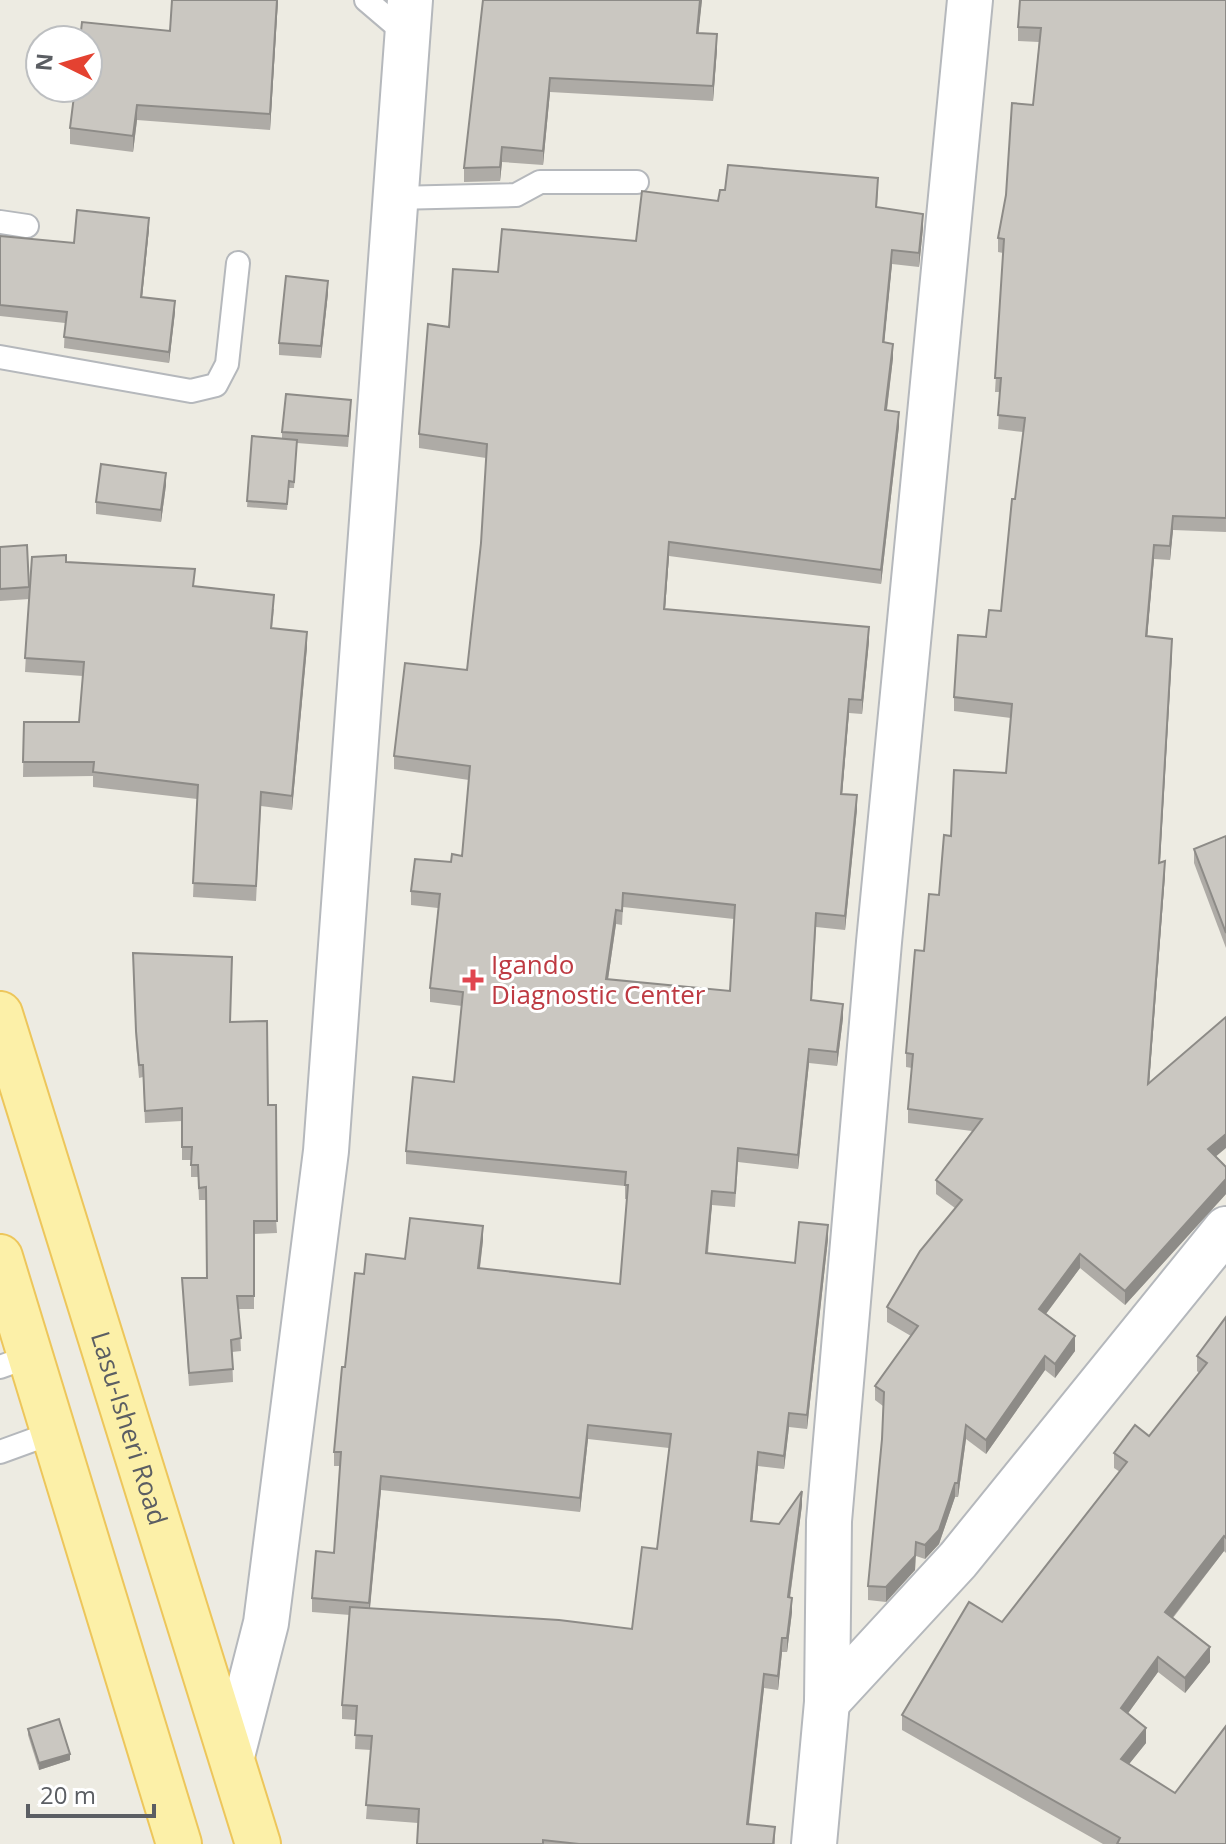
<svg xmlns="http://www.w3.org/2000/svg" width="1226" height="1844" font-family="'Open Sans',sans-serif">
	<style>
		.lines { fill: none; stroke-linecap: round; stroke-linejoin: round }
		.service-casing { stroke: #b5b8bc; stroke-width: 26 }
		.minor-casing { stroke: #b5b8bc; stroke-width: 48 }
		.primary-casing { stroke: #edc65b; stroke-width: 48 }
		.service { stroke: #fff; stroke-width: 22 }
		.minor { stroke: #fff; stroke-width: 44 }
		.primary { stroke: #fcf0a8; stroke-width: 44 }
		.wall { fill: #aeaba6; fill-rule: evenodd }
		.shaded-wall { fill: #8d8b87 }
		.building { fill: #cac7c1; stroke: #8d8b87; stroke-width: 2; fill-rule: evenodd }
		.health-dot { fill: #e0444e; stroke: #fff; stroke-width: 3 }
		.labels { text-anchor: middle; stroke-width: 6; stroke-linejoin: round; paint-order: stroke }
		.health-label { font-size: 26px; fill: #be3a42; stroke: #fff; text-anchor: start }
		.street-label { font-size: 26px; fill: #5b5e63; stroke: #fff }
	</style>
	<rect width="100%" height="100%" fill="#edebe2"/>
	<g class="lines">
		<defs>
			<g id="service">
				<path d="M366 0 407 35"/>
				<path d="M394 198 516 195 540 182H637"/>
				<path d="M0 222 27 226"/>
				<path d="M0 357 191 391 216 385 227 364 238 263"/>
				<path d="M0 1367 31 1356"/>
				<path d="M0 1452 55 1432"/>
			</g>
			<g id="minor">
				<path d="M827 1702 958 1560 1226 1229"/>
				<path d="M232 1756 266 1623 326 1151 410 0"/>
				<path d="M814 1844 827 1702 829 1521 879 942 970 0"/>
			</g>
			<g id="primary">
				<path id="s1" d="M0 1014 258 1844"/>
				<path d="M0 1257 179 1844"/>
			</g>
		</defs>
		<use href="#service" class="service-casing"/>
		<use href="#minor" class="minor-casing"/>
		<use href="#primary" class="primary-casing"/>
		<use href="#service" class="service"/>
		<use href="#minor" class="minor"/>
		<use href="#primary" class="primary"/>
	</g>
	<g class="wall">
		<path d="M278 0 270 130 137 120 133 152 70 144V128L170 31Z"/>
		<path d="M483 0H702L698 33 717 49 713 101 550 92 543 165 502 162 500 181 464 182V168Z"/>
		<path d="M1226 0V532L1173 530 1170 560 1154 559 1147 637 1172 653 1160 863 1165 875 1149 1083 1226 1167V1194L1125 1305 1080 1268 1046 1314 1075 1351 1055 1378 1045 1370 986 1454 966 1439 958 1497H955L939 1544 925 1559 916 1556 915 1570 886 1602 868 1600V1586L882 1439 883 1406 875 1400V1386L911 1336 887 1322V1307L955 1208 936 1194V1180L972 1131 908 1123V1109L912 1068 906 1067V1053L924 951 939 895 951 836 1006 773 1011 718 954 711V697L1001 611 1023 432 998 429 1000 392H995L1003 253 998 252V238L1033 105 1039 42 1018 41V27Z"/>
		<path d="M878 192 877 207 923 228 919 267 892 264 884 342 893 358 887 410 899 426 881 584 669 556 665 609 869 641 862 714 849 713 842 794 857 809 845 930 816 927 812 1000 843 1018 837 1066 809 1063 798 1169 738 1162 735 1207 712 1205 708 1253 795 1263 828 1239 807 1429 789 1427 784 1469 758 1466 752 1521 779 1524 802 1505 790 1598 792 1612 787 1652H782L778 1690 764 1688 749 1824 775 1827V1844H417L418 1823 366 1819 371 1750 355 1749 356 1720 342 1719V1705L350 1615 312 1612V1598L334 1553 340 1466H334V1452L345 1367 364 1274 405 1259 483 1240 480 1268 620 1284 627 1199H625V1186L406 1164V1151L454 1082 462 1006 430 1002V988L438 908 411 905V891L451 862 462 856 469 780 394 769V756L467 670 481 543 486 458 419 448V434L449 327 498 272 636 241 718 201ZM623 907 734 919 730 991 608 979 616 924 622 925ZM588 1439 669 1448 657 1549 632 1629 370 1609 381 1490 580 1512Z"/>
		<path d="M149 229 142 297 175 312 169 363 64 348 65 323 0 316V236L74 243Z"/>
		<path d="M328 293 321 358 279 355V343Z"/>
		<path d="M351 411 348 447 297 443 294 488H289L287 510 247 507 252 436 282 438V432Z"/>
		<path d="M166 485 161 522 96 514V502Z"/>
		<path d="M27 545 29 591 66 562 194 586 274 609 272 628 307 647 292 810 261 806 256 901 193 897 197 799 93 787V776L23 777 24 722H79L83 676 25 672 29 599 0 601V547Z"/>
		<path d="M1226 836V948L1194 863V849Z"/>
		<path d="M133 966 230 1022 268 1105 277 1233 254 1234V1309H239L241 1351 232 1352 233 1382 189 1386 182 1278H207L206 1200H199L198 1177H191V1160H182V1121L145 1123 143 1077 139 1078 136 1043Z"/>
		<path d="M1226 1317V1553L1224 1551 1173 1618 1210 1662 1185 1693 1158 1672 1128 1713 1146 1743 1129 1764 1226 1844H1103L902 1730V1715L1002 1622 1120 1472 1114 1468V1453L1149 1436 1199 1373 1197 1371V1356Z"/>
		<path d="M28 1729 70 1760 39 1770 28 1735Z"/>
	</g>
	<g class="shaded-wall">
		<path d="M277 0H278L270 130V114Z"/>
		<path d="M700 0H702L697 47V33Z"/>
		<path d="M717 34V49L713 101V86Z"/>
		<path d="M550 78V92L543 165V151Z"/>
		<path d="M137 105V120L133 152V136Z"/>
		<path d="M502 147V162L500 181V167Z"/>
		<path d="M923 214V228L919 267V253Z"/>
		<path d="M149 218V229L141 308V297Z"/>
		<path d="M892 250V264L883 356V342Z"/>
		<path d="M328 281V293L321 358V346Z"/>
		<path d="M175 301V312L169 363V352Z"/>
		<path d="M893 344V358L885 424V410Z"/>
		<path d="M899 412V426L881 584V570Z"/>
		<path d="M166 473V485L161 522V510Z"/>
		<path d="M1173 516V530L1170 560V546Z"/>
		<path d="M669 542V556L664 623V609Z"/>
		<path d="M1154 545V559L1146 651V636Z"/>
		<path d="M869 627V641L862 714V700Z"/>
		<path d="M307 632V647L292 810V796Z"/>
		<path d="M1172 639V653L1159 877V863Z"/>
		<path d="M849 699V713L841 808V794Z"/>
		<path d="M857 795V809L845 930V916Z"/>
		<path d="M1165 861V875L1148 1098V1084Z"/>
		<path d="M616 910V924L606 993V979Z"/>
		<path d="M843 1004V1018L837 1066V1052Z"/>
		<path d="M809 1049V1063L798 1169V1155Z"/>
		<path d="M1226 1134V1148L1208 1163V1149Z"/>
		<path d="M1226 1179V1194L1125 1305V1291Z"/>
		<path d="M712 1191V1205L706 1266V1253Z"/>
		<path d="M828 1225V1239L807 1429V1415Z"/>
		<path d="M483 1226V1240L478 1282V1268Z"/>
		<path d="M1080 1254V1268L1039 1323V1309Z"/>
		<path d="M1075 1336V1351L1055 1378V1364Z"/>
		<path d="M1045 1356V1370L986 1454V1440Z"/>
		<path d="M789 1413V1427L784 1469V1456Z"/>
		<path d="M588 1425V1439L580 1512V1498Z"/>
		<path d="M966 1425V1439L958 1497V1483Z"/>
		<path d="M758 1452V1466L751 1535V1521Z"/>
		<path d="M381 1476V1490L369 1617V1603Z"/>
		<path d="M955 1483V1497L939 1544 925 1559V1545Z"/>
		<path d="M802 1491V1505L788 1611V1597Z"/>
		<path d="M1224 1536V1551L1165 1627V1612Z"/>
		<path d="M916 1542 915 1570 886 1602V1587Z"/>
		<path d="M792 1598V1612L787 1652V1638Z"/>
		<path d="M782 1638V1652L778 1690V1676Z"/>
		<path d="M1210 1647V1662L1185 1693V1678Z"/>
		<path d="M1158 1657V1672L1121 1723V1708Z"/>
		<path d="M764 1674V1688L747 1838V1824Z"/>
		<path d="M1146 1728V1743L1121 1774V1759Z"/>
		<path d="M70 1754V1760L39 1770V1763Z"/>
	</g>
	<g class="building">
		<path d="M172 0H277L270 114 137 105 133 136 70 128 75 88H88V40H80L82 22 170 31Z"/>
		<path d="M483 0H700L697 33 717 34 713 86 550 78 543 151 502 147 500 167 464 168Z"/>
		<path d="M1020 0H1226V518L1173 516 1170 546 1154 545 1146 636 1172 639 1159 863 1165 861 1148 1084 1226 1017V1134L1208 1149 1226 1167V1179L1125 1291 1080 1254 1039 1309 1075 1336 1055 1364 1045 1356 986 1440 966 1425 958 1483H955L939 1530 925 1545 916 1542 915 1556 886 1587 868 1586 882 1439 884 1392 875 1386 918 1326 887 1307 920 1251 962 1200 936 1180 982 1119 908 1109 913 1054 906 1053 915 950 924 951 929 894 939 895 944 835 951 836 954 770 1006 773 1012 704 954 697 958 635 986 637 989 610 1001 611 1012 499H1015L1025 418 998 415 1001 378H995L1004 239 998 238 1006 195 1012 103 1033 105 1041 28 1018 27Z"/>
		<path d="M728 165 878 178 876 207 923 214 919 253 892 250 883 342 893 344 885 410 899 412 881 570 669 542 664 609 869 627 862 700 849 699 841 794 857 795 845 916 816 913 811 1000 843 1004 837 1052 809 1049 798 1155 738 1148 735 1193 712 1191 706 1253 795 1263 799 1222 828 1225 807 1415 789 1413 784 1456 758 1452 751 1521 779 1524 802 1491 788 1597 792 1598 787 1638H782L778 1676 764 1674 747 1824 775 1827 773 1844H579L543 1840V1844H417L419 1809 366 1805 372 1736 355 1735 357 1706 342 1705 350 1607 559 1620 632 1629 642 1547 657 1549 671 1434 588 1425 580 1498 381 1476 369 1603 312 1598 316 1551 334 1553 341 1452H334L342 1367H345L355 1273 364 1274 366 1254 405 1259 410 1218 483 1226 478 1268 620 1284 628 1185H625L626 1172 406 1151 413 1077 454 1082 463 992 430 988 440 894 411 891 415 859 451 862 452 854 462 856 470 766 394 756 405 663 467 670 481 543 487 444 419 434 428 324 449 327 453 269 498 272 502 229 636 241 642 191 718 201 720 190H725ZM623 893 735 905 730 991 606 979 616 910 622 911Z"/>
		<path d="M77 210 149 218 141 297 175 301 169 352 64 337 67 312 0 305V236L74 243Z"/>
		<path d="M286 276 328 281 321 346 279 343Z"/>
		<path d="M286 394 351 400 348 436 282 432Z"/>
		<path d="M252 436 297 440 294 482 289 481 287 504 247 501Z"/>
		<path d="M101 464 166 473 161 510 96 502Z"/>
		<path d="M27 545 29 587 0 589V547Z"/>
		<path d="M66 555V562L195 569 193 586 274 595 271 628 307 632 292 796 261 792 256 886 193 883 198 785 93 772 94 762H23L24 722H79L84 662 25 658 32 557Z"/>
		<path d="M1226 836V933L1194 849Z"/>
		<path d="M133 953 232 957 230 1022 267 1021 268 1105H276L277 1221H254V1296H237L241 1338 231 1340 233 1369 189 1373 182 1278H207L206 1187 199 1188 198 1165H191L192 1147H182V1108L145 1111 143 1065H139L136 1031Z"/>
		<path d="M1226 1317V1538L1224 1536 1165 1612 1210 1647 1185 1678 1158 1657 1121 1708 1146 1728 1121 1759 1175 1793 1226 1726V1844H1117L1120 1838 902 1715 969 1602 1002 1622 1127 1462 1114 1453 1135 1425 1149 1436 1207 1363 1197 1356Z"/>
		<path d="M59 1719 70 1754 39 1763 28 1729Z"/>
	</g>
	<path class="health-dot" d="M469 968h8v8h8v8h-8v8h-8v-8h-8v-8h8z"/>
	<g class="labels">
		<g class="health-label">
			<text x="491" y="974">Igando<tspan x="491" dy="30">Diagnostic Center</tspan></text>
		</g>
		<g class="street-label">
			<text dy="9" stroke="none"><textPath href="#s1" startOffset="434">Lasu-Isheri Road</textPath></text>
		</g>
	</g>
	<g transform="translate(64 64) rotate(275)"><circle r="38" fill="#ffffff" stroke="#bdbfc1" stroke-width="2"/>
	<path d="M0-6L14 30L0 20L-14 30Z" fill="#e44231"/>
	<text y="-12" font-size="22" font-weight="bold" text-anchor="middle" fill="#5b5e63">N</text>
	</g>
	<path d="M28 1804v12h126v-12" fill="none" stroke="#5b5e63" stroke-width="4"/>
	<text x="40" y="1804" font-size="24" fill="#5b5e63" stroke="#ffffff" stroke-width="6" paint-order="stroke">20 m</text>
</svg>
